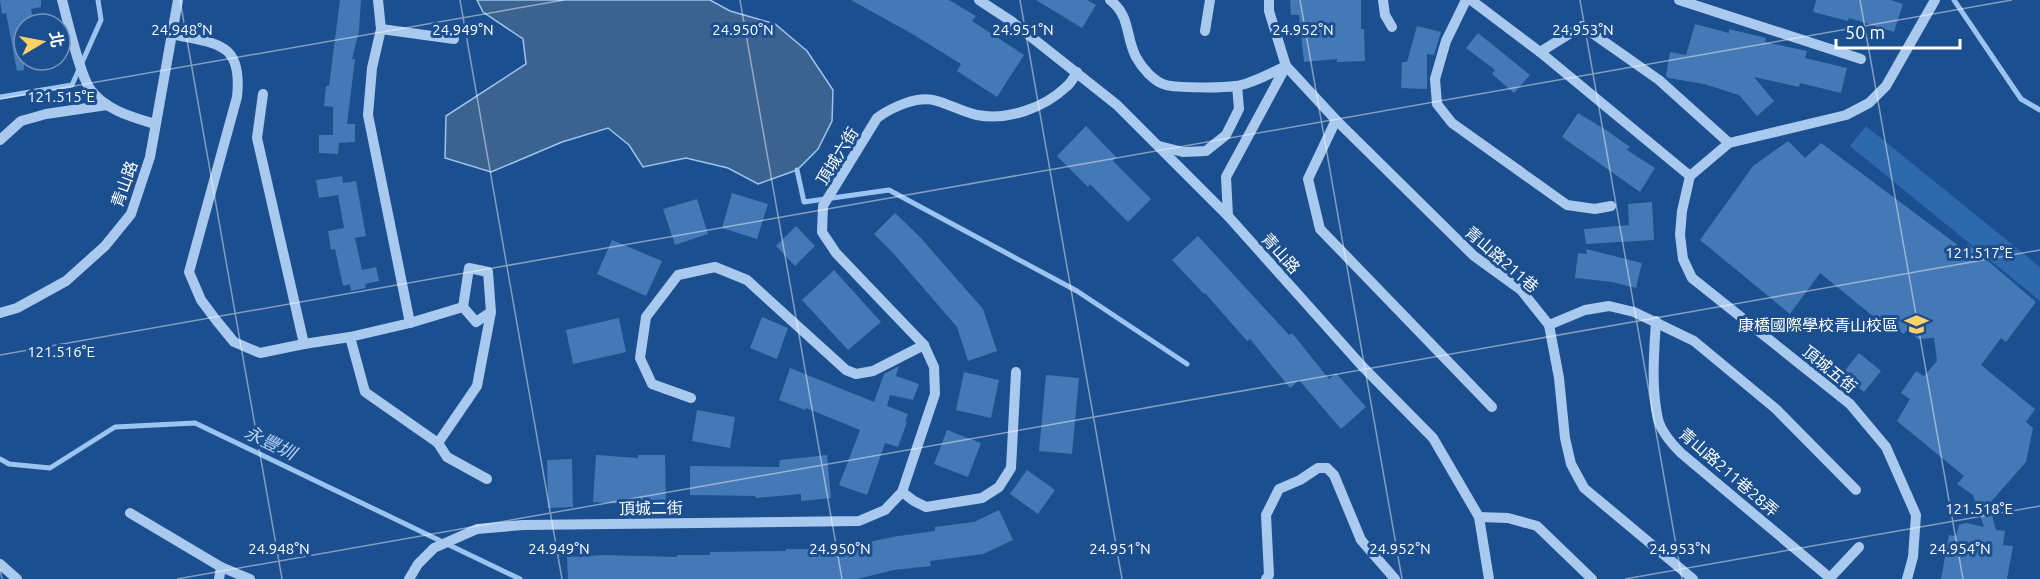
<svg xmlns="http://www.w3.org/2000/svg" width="2040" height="579" font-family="Ubuntu,'Noto Sans TC',sans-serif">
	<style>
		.green { fill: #2e69ad }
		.water { fill: #3c6290; stroke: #9cc4f0; stroke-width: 1.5 }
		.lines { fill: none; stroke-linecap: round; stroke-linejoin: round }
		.stream { stroke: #9cc4f0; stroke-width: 5 }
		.building { fill: #4478b7 }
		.minor { stroke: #a9c9ee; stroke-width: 10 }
		.ticks { fill: none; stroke: #fff; stroke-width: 1.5; stroke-opacity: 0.45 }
		.labels { text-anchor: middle; stroke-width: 6; stroke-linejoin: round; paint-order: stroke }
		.street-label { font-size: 16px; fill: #fff; stroke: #1b4f8f }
		.poi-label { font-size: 16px; fill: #fff; stroke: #1b4f8f; text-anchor: end }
		.water-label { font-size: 18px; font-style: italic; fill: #b5d3f5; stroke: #1b4f8f }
		.ticks-label { font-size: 15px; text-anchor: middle; fill: #fff; stroke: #1b4f8f; stroke-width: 6; stroke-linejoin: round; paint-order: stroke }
	</style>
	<rect width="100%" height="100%" fill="#1b4f8f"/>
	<path class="green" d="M1866 126 2040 267V301L1850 146Z"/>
	<path class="water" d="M477 0H710L730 11 775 24 807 51 833 90 832 121 818 149 797 170 758 184 728 168 686 158 643 167 629 145 608 128 562 142 491 172 445 158 446 116 526 64 523 39 483 12Z"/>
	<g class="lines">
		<g class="stream">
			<path d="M1954 0 2021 99 2040 110"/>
			<path d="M0 97 72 85 101 20 98 0"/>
			<path d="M797 170 804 202 889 190 1077 291 1187 364"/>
			<path d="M0 459 9 464 50 468 115 427 195 423 520 579"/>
		</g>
	</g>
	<g class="building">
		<path d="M0 0H41V7L31 9 34 24H24V70L17 71 6 13 2 14Z"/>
		<path d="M340 0H361L359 31 352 59H355L347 124H355V142L339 143 338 154 319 153V135H333V107L324 106 326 86H329Z"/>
		<path d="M851 0H949L976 16 972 21 1024 55 997 97 957 71 961 64 914 35Z"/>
		<path d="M1036 0H1087L1096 5 1082 28Z"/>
		<path d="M1290 0H1361V29H1364L1365 61 1337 62V59L1304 62 1299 15H1291Z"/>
		<path d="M1816 0H1891L1903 4 1894 32 1849 18 1848 21 1813 12Z"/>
		<path d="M1695 24 1729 33V29L1766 38 1765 42 1807 51 1805 58 1847 68 1841 93 1800 83 1799 87 1754 77 1774 101 1757 116 1739 95 1704 84 1668 78 1666 76 1670 52 1686 55Z"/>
		<path d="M1417 26 1441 32 1434 55 1427 54V89L1401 88 1402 62H1407Z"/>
		<path d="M1478 33 1530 75 1514 93 1492 74 1495 70 1466 48Z"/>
		<path d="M1578 113 1606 130 1630 147 1627 150 1655 168 1640 192 1562 137Z"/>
		<path d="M1086 126 1116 157 1113 161 1151 199 1128 222 1090 184 1088 187 1057 156Z"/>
		<path d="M1788 141 1805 158 1821 143 1963 249 1968 244 2036 302 2006 342 2001 338 1981 365 2035 409 2026 422 2033 428 2026 462 1989 504 1996 530 2005 531 2003 545 2013 546 2007 579H1941L1949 535 1956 536 1959 525 1966 523 1984 527 1973 495 1957 484 1964 476 1897 421 1910 399 1901 393 1916 371 1924 376 1937 361 1934 338 1918 339 1908 330 1903 334 1889 321 1885 326 1820 273 1790 314 1700 240 1753 166Z"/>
		<path d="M342 176 343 183 356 181 366 236 355 238 362 270 376 267 379 281 365 284 366 288 351 291 350 284 343 286 335 249 331 250 328 231 344 228 338 195 319 198 316 180Z"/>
		<path d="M732 193 768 204 757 239 722 228Z"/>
		<path d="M697 199 708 234 675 245 663 209Z"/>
		<path d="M1652 202 1654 240 1586 244 1584 229 1629 225 1628 204Z"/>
		<path d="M895 213 920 237 983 309 997 351 968 361 957 327 894 254 874 234Z"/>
		<path d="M796 226 815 246 795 266 776 246Z"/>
		<path d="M1198 236 1289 335 1292 333 1329 379 1336 373 1366 407 1341 429 1299 380 1290 388 1250 339 1247 341 1205 293 1204 294 1172 260Z"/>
		<path d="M612 240 662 261 646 296 597 274Z"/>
		<path d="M1586 249 1642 263 1636 288 1612 282 1575 278 1578 253 1587 254Z"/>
		<path d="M834 270 881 322 848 350 802 300Z"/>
		<path d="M762 317 788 328 777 359 750 348Z"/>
		<path d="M619 318 626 352 573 364 566 330Z"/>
		<path d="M1859 353 1881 371 1864 392 1842 374Z"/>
		<path d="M899 366 896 376 919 384 913 400 890 395 887 406 908 414 905 422H907L898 447 885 443 867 495 839 485 860 430 806 408 805 410 779 400 790 368 874 402 884 374Z"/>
		<path d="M964 372 999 380 991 418 956 410Z"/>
		<path d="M1046 375 1079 378 1072 454 1039 451Z"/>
		<path d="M697 410 735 417 730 448 692 441Z"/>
		<path d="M947 430 981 443 968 477 934 464Z"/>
		<path d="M596 455 638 458V455H665L666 503 623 504 593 502Z"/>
		<path d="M827 455 831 498 801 501V494L756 498 755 496 690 495V466L779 467 780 460Z"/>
		<path d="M572 459 573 507 548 508 547 460Z"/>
		<path d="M1027 470 1055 490 1038 514 1010 494Z"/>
		<path d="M999 510 1013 540 983 554 930 561 931 566 894 570 857 579H568L567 557 605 555 677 557V555H710V552L786 551V549L860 550 859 544 898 536 935 531V527L974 522Z"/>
	</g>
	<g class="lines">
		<g class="minor">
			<path d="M62 0C68 22 79 72 90 89 105 110 132 117 155 124"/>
			<path d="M979 0 1011 21 1117 105 1228 216 1362 366 1433 438 1479 517 1489 579"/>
			<path d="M1110 0C1131 16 1125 36 1136 57 1142 68 1154 82 1166 85 1176 88 1224 88 1235 86 1250 85 1272 72 1286 66L1269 11V0"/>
			<path d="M1383 0 1385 15 1392 27"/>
			<path d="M1466 0 1446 41 1435 79 1437 104 1452 123 1567 205 1595 209 1611 206"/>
			<path d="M1471 0 1540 52 1690 176"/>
			<path d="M1679 0 1861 59"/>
			<path d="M381 29 454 39"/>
			<path d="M1205 31 1210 0"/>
			<path d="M172 34C216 44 243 41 237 97L189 272 201 300 216 320 234 342 260 353 304 344 350 337 410 323 368 115 372 68 381 29 378 0"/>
			<path d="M1540 52 1582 26 1659 80 1729 143"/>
			<path d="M263 94 257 138 304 344"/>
			<path d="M1336 120 1308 179 1320 229 1492 407"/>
			<path d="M0 140 21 121 46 114 107 105"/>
			<path d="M1159 146 1183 152 1206 151 1226 135 1239 109 1237 86"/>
			<path d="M1228 216 1226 177 1286 66 1336 120 1474 256 1521 290 1549 325 1585 310 1609 306 1634 312 1694 341 1776 409 1856 490"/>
			<path d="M0 313 17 308 66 281 105 246 131 214 150 157 178 0"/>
			<path d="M1656 321C1654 353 1651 388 1658 419 1661 432 1672 444 1681 453L1830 578 1859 547"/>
			<path d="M410 323 463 307"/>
			<path d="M1549 325 1559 378 1565 438 1571 464 1584 488 1693 579"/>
			<path d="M350 337 365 392 438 443 447 457 487 479"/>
			<path d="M691 398 652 384 640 358 646 317 678 275 715 267 747 280 846 370 856 374 873 371 924 345"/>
			<path d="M438 443 477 386 491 312 488 272 469 268 463 307 476 322 491 312"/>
			<path d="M902 492 914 501 926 507 982 498 999 487 1011 468 1016 372"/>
			<path d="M130 513 221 567 250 579"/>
			<path d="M1479 517 1508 518 1537 526 1592 579"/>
			<path d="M0 564 17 579"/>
			<path d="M219 579 221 567"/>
			<path d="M409 579 418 564 434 548 477 529 523 525 859 521 885 510 902 492 935 394 934 367 924 345 836 253 822 232 823 206 877 118C892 107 918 95 937 101 951 105 963 112 977 115 1007 121 1044 108 1066 87 1071 83 1074 77 1077 72"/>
			<path d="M1266 579 1269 575 1266 515 1279 489 1300 480 1318 468H1327L1334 475 1361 540 1395 579"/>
			<path d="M1907 579 1913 557 1916 515 1886 447 1850 404 1692 278 1683 259 1680 235 1682 211 1690 176 1729 143 1846 115 1869 103 1886 86 1935 0"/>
		</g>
	</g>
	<path class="ticks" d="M180 0 282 579M460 0 562 579M740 0 842 579M1020 0 1122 579M1300 0 1402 579M1580 0 1682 579M1860 0 1963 579M0 99 564 0M0 355 2012 0M0 569 2 579M177 579 2040 250M1625 579 2040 506"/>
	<defs>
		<symbol id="school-bare" viewBox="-9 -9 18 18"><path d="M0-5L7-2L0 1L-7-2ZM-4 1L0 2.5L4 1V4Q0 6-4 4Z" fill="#ffd166" stroke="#1b4f8f" stroke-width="2.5" paint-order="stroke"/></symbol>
	</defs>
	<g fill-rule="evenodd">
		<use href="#school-bare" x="1900" y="308" width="33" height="33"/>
	</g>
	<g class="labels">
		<g class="street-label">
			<text transform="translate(837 156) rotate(-58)" y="6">頂城六街</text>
			<text transform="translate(124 184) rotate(-70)" y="6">青山路</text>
			<text transform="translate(1281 253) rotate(48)" y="6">青山路</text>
			<text transform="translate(1502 259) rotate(41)" y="6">青山路211巷</text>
			<text transform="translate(1830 369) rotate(39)" y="6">頂城五街</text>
			<text transform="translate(1729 472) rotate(41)" y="6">青山路211巷28弄</text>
			<text transform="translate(651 508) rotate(-1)" y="6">頂城二街</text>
		</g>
		<g class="poi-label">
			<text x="1898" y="331">康橋國際學校青山校區</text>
		</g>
		<g class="water-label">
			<text transform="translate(270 443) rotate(26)" y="6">永豐圳</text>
		</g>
	</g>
	<g class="ticks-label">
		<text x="1583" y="35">24.953°N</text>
		<text x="182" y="35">24.948°N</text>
		<text x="463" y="35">24.949°N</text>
		<text x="743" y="35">24.950°N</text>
		<text x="1023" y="35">24.951°N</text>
		<text x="1303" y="35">24.952°N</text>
		<text x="61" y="102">121.515°E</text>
		<text x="1979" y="258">121.517°E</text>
		<text x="61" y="357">121.516°E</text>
		<text x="1979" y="514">121.518°E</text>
		<text x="279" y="554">24.948°N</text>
		<text x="559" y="554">24.949°N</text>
		<text x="840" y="554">24.950°N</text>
		<text x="1120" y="554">24.951°N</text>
		<text x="1400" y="554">24.952°N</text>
		<text x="1680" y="554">24.953°N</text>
		<text x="1960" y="554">24.954°N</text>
	</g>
	<g transform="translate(42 42) rotate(80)"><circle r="28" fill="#1b4f8f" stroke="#7695bc" stroke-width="1.5"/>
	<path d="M0-4.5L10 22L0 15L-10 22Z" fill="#ffd166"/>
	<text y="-9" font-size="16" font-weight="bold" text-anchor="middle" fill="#ffffff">北</text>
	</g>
	<path d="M1836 39v9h124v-9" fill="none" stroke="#ffffff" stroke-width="3"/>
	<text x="1845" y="39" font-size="18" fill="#ffffff" stroke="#1b4f8f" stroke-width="4.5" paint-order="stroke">50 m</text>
</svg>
